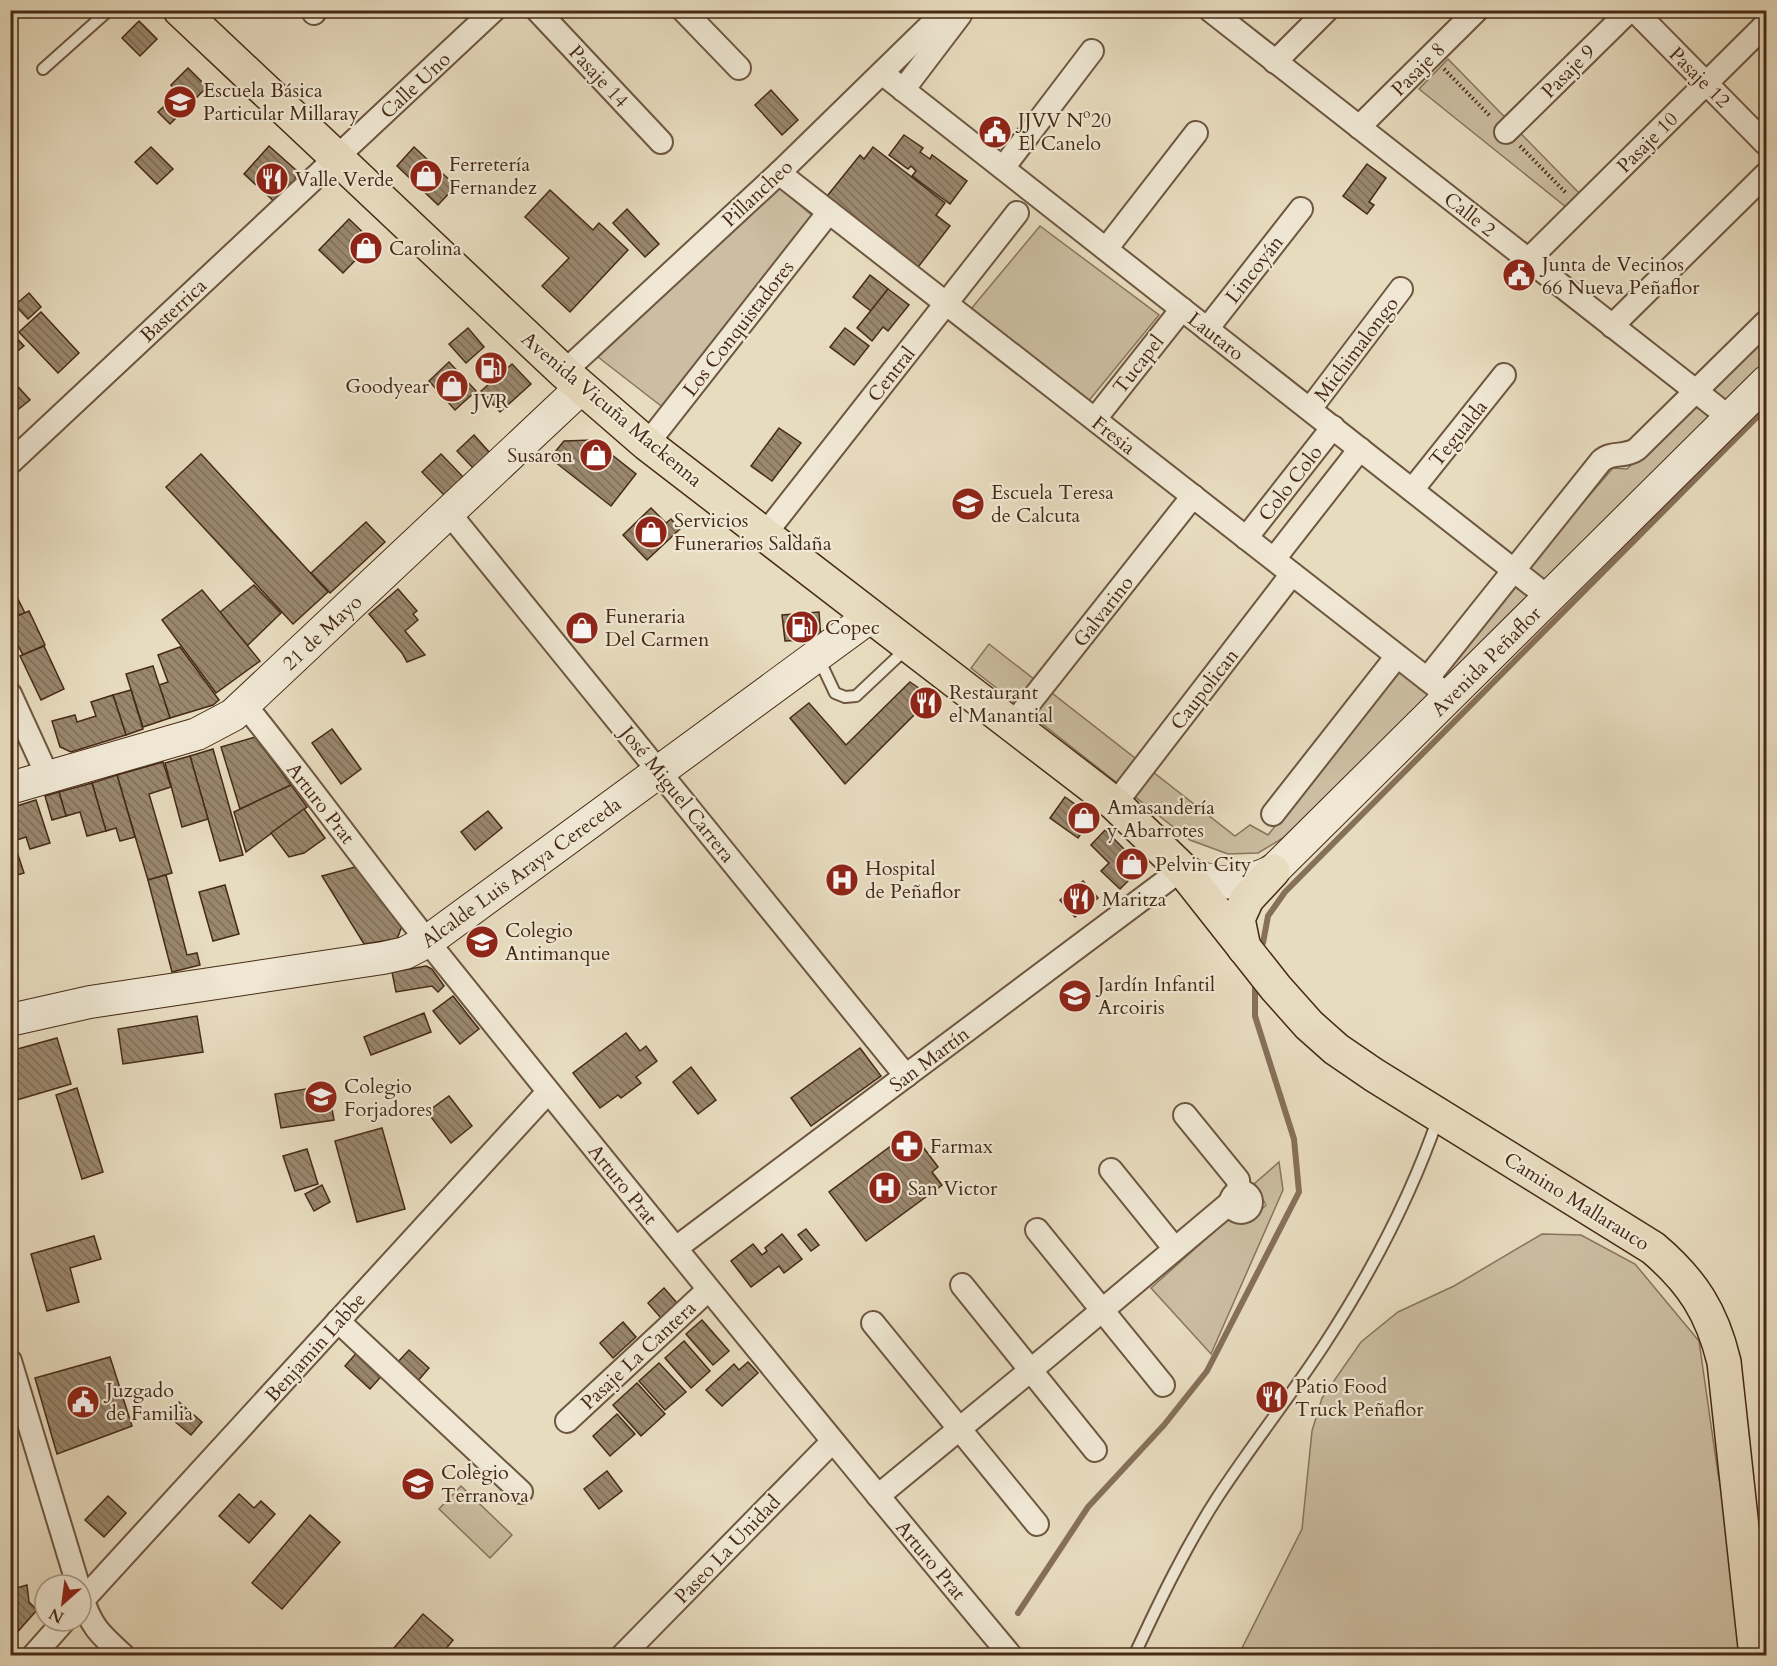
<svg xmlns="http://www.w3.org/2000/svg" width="1777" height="1666" font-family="Cardo,serif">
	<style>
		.green { fill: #ccbea2; stroke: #89745c; stroke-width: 1.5 }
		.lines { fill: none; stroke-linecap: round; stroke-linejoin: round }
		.stream { stroke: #867059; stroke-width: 6 }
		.building { fill: url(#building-back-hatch); stroke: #462a16; stroke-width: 1.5 }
		.lane-casing { stroke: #6e5640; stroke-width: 14 }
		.street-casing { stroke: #6e5640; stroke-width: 26 }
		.secondary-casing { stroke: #462a16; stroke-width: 34 }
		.primary-casing { stroke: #462a16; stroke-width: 36 }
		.path { stroke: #462a16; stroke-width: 4; stroke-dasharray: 1.5 3; stroke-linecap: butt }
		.lane { stroke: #f0e8d5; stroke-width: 10 }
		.street { stroke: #f0e8d5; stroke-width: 22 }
		.secondary { stroke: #f0e8d5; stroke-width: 32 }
		.primary { stroke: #e8dcbf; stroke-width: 33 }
		.labels { text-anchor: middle; stroke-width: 4.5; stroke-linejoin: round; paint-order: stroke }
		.street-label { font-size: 20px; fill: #462a16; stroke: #f0e8d5 }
		.poi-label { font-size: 20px; fill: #462a16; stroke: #f0e8d5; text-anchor: start }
	</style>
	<defs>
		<pattern id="building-back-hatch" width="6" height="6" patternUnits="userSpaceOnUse" patternTransform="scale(1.5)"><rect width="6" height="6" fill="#9a876e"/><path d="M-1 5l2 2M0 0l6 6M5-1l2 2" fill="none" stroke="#7f6f59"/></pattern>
	</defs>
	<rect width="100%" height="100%" fill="#e8dcbf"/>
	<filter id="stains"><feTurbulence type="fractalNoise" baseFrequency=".00333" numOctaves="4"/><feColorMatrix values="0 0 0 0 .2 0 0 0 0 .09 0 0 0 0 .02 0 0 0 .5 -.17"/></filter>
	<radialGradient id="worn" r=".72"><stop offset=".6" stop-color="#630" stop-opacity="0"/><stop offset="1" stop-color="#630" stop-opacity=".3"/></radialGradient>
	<g class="green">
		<path d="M1448 59 1580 194 1566 207 1419 89Z"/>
		<path d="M778 187 815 218 665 409 598 357Z"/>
		<path d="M1040 226 1159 315 1087 403 971 309Z"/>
		<path d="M1766 331V369L1283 838 1258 853 1228 854 1190 840 971 668 989 644 1235 836 1250 825 1268 835 1399 672 1422 689 1613 468 1627 469Z"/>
		<path d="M1279 1162 1283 1190 1211 1354 1151 1288 1227 1220C1249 1223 1250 1220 1266 1205L1254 1184Z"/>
		<path d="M1542 1234 1581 1235 1635 1264 1699 1341 1718 1474 1727 1522 1745 1655 1238 1656 1302 1529 1312 1431 1322 1398 1361 1342 1398 1312 1454 1286Z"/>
		<path d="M461 1486 512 1535 490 1558 439 1509Z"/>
	</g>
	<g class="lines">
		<g class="stream">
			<path d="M1263 943 1268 916 1285 892 1766 408"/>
			<path d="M1018 1613 1088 1507 1164 1425 1207 1371 1299 1192 1294 1139 1255 1016V986"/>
		</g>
	</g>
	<g class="building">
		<path d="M139 21 157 39 140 56 122 38Z"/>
		<path d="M188 68 207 87 170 124 158 112 178 93 171 85Z"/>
		<path d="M771 90 798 120 782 135 755 105Z"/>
		<path d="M904 135 923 148 920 152 930 159 932 155 967 181 950 204 912 176 916 171 911 166 908 169 889 155Z"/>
		<path d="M269 146 296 170 295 184 277 204 244 174Z"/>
		<path d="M151 147 173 169 157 184 135 162Z"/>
		<path d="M414 147 456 186 438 205 397 166Z"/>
		<path d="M873 147 945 203 936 215 950 226 915 271 824 200 860 155 864 159Z"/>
		<path d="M1367 164 1386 178 1369 202 1374 205 1367 214 1343 196Z"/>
		<path d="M550 190 593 230 599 223 628 250 570 312 542 286 569 258 525 217Z"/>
		<path d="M627 209 659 244 645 257 613 223Z"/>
		<path d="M349 219 373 242 343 273 319 250Z"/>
		<path d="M870 275 888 289 871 311 853 297Z"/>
		<path d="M888 289 909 305 888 331 883 327 872 341 857 328Z"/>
		<path d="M29 293 41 307 28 319 15 305Z"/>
		<path d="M41 312 79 353 58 373 19 332Z"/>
		<path d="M468 328 484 347 466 363 449 344Z"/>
		<path d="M845 328 869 346 854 365 830 347Z"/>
		<path d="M10 331 24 346 10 357Z"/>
		<path d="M449 362 476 391 455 410 429 381Z"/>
		<path d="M512 364 531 384 500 412 481 391Z"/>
		<path d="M10 378 30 400 10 416Z"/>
		<path d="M779 428 801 443 772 481 751 466Z"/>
		<path d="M474 435 490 453 474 469 457 451Z"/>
		<path d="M593 440 636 474 611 506 550 458 564 441Z"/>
		<path d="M201 454 328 592 293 624 166 487Z"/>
		<path d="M441 454 464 478 445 496 422 472Z"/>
		<path d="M651 508 666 523 671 519 680 529 647 560 623 535Z"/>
		<path d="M366 522 385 542 330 593 311 573Z"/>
		<path d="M254 585 281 613 247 646 220 612Z"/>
		<path d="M398 589 417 611 413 614 418 620 405 631 425 655 407 662 402 653 369 614Z"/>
		<path d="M202 590 260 661 216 693 162 620Z"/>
		<path d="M16 595 25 613 10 619V598Z"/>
		<path d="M29 611 45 645 23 655 10 630V619Z"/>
		<path d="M819 612 821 639 785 641 782 615Z"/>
		<path d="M44 646 64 689 41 700 20 656Z"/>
		<path d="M180 647 219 700 213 705 170 718 159 685 168 682 158 655Z"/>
		<path d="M153 666 170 718 143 727 126 674Z"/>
		<path d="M910 682 932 697 845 784 790 718 809 703 846 745Z"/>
		<path d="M131 690 143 729 126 735 113 695Z"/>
		<path d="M113 695 126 735 71 752 60 747 52 721 75 715 77 722 96 716 91 702Z"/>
		<path d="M332 729 361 769 341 784 312 743Z"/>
		<path d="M255 737 291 785 240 809 221 747Z"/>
		<path d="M213 749 243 855 220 861 190 756Z"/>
		<path d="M190 756 208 819 182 827 165 763Z"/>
		<path d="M163 762 171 787 149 794 172 873 148 880 117 775Z"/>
		<path d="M117 775 135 837 120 841 116 828 106 831 92 783Z"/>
		<path d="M92 783 106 831 87 836 80 812 66 816 59 792Z"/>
		<path d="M291 785 307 807 246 852 234 812Z"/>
		<path d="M59 792 66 816 52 820 45 796Z"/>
		<path d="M1065 797 1093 817 1078 838 1050 818Z"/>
		<path d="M36 800 50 843 30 849 26 837 14 841 10 831V808Z"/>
		<path d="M304 809 325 838 304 853 289 857 271 833Z"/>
		<path d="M488 811 502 828 475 850 461 832Z"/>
		<path d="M1105 830 1142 867 1120 889 1101 871 1109 863 1091 845Z"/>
		<path d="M10 831 24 873 10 877Z"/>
		<path d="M355 867 402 926 397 939 364 944 322 876Z"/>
		<path d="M166 875 187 955 197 953 200 965 172 972 148 880Z"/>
		<path d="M1083 881 1098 898 1075 917 1060 900Z"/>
		<path d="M225 885 239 934 213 941 199 892Z"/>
		<path d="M426 966 432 969 444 986 438 992 432 986 396 992 392 972Z"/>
		<path d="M453 996 479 1029 460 1044 433 1011Z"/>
		<path d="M424 1013 431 1032 371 1055 364 1037Z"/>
		<path d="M197 1016 203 1052 123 1064 118 1029Z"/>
		<path d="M626 1033 640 1051 646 1046 657 1061 636 1077 641 1083 621 1098 618 1095 600 1108 573 1073Z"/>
		<path d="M57 1038 71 1084 10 1102V1051Z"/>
		<path d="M860 1048 881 1076 811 1126 791 1098Z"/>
		<path d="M691 1067 716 1100 698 1114 673 1082Z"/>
		<path d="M324 1086 327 1104 331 1103 334 1120 281 1128 275 1094Z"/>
		<path d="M77 1088 103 1172 82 1179 56 1095Z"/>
		<path d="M449 1096 472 1126 451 1143 427 1112Z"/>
		<path d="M382 1128 405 1209 357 1222 335 1141Z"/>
		<path d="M911 1131 938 1167 932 1172 942 1185 866 1241 829 1192Z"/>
		<path d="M307 1149 318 1184 295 1191 283 1156Z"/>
		<path d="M322 1185 330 1202 314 1211 305 1194Z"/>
		<path d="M806 1229 819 1245 811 1251 798 1235Z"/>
		<path d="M782 1234 802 1259 784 1273 779 1266 751 1287 731 1261 753 1244 762 1255 767 1251 765 1248Z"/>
		<path d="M94 1236 101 1259 70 1268 79 1302 47 1311 31 1254Z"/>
		<path d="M664 1288 677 1303 661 1318 648 1303Z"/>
		<path d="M702 1320 729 1351 713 1365 686 1334Z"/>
		<path d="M623 1322 636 1337 613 1358 600 1343Z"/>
		<path d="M684 1341 710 1371 691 1388 665 1358Z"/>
		<path d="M360 1349 385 1372 370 1389 345 1366Z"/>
		<path d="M409 1350 429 1368 417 1382 397 1363Z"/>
		<path d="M110 1357 132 1426 57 1454 35 1378Z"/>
		<path d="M748 1362 758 1373 722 1406 706 1390 734 1364 739 1370Z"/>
		<path d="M659 1363 686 1392 665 1410 639 1381Z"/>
		<path d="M637 1383 665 1414 641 1436 613 1405Z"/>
		<path d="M179 1402 202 1422 191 1435 167 1415Z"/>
		<path d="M617 1414 635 1434 610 1456 593 1436Z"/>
		<path d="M607 1471 622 1491 599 1509 584 1489Z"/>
		<path d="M239 1494 254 1508 261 1501 275 1514 249 1543 219 1516Z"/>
		<path d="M108 1496 126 1513 104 1537 85 1520Z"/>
		<path d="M310 1515 340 1542 282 1609 252 1583Z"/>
		<path d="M27 1585 29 1602 37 1610 12 1638 10 1590Z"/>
		<path d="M423 1614 453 1640 440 1656H387Z"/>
	</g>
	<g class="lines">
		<defs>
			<g id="lane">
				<path d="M43 69 109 10"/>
				<path d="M818 657 835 693 845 697 856 696 907 648"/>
				<path d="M1134 1656C1159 1602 1185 1548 1217 1498 1251 1446 1290 1397 1324 1345 1371 1273 1410 1199 1438 1118"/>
			</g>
			<g id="street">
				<path d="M537 10 661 142"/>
				<path d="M683 10 739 68"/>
				<path d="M1210 10 1730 418"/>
				<path d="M1634 10 1766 144"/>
				<path d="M314 13 316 10"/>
				<path d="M1275 62 1327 10"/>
				<path d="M882 73 1549 598"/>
				<path d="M903 90 960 15V10"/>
				<path d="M1359 127 1477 10"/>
				<path d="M1506 132 1630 10"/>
				<path d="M1003 168 1092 51"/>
				<path d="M779 173 1450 697"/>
				<path d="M1106 249 1196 133"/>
				<path d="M1528 260 1766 24"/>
				<path d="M1612 326 1766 174"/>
				<path d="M1207 329 1301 209"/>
				<path d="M564 372 779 173 946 10"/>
				<path d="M1310 409 1401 289"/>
				<path d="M1095 419 1182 309"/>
				<path d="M647 444 829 212"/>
				<path d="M10 463 494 10"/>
				<path d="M1412 490 1504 375"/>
				<path d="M449 513 906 1076"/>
				<path d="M765 534 1017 213"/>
				<path d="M1246 538 1333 427"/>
				<path d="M1274 559 1360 449"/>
				<path d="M1427 679 1601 461C1612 451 1625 458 1637 449L1766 322"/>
				<path d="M10 694 48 777"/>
				<path d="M245 705C308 783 366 864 429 943 621 1182 814 1420 1011 1656"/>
				<path d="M1012 725 1193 496"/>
				<path d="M1115 804 1292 574"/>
				<path d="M1273 814 1397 656"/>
				<path d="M1185 1115 1238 1180 1239 1191"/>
				<path d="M1111 1170 1175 1249"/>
				<circle cx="1241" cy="1202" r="10"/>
				<path d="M1037 1230 1163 1385"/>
				<path d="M676 1248 1182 869"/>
				<path d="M962 1285 1095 1450"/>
				<path d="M338 1321 521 1492"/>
				<path d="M873 1323 1037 1524"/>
				<path d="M10 1361 78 1585"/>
				<path d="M567 1421 708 1290"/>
				<path d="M878 1496 1049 1355 1231 1202"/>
				<path d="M81 1595C91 1627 100 1634 124 1656"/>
				<path d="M81 1602 548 1092"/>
				<path d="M33 1656 64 1621"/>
				<path d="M622 1656 832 1442"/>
			</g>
			<g id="secondary">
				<path d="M10 788 197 734 233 715 581 388"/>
				<path d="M1182 869C1212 887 1242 886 1273 871L1766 382"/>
				<path d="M10 1020 90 1002 383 958 405 953 428 941 871 616"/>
			</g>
			<g id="primary">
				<path d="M180 10 564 372 647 444 1115 804 1182 869 1276 988 1309 1025 1336 1049 1374 1075 1653 1248C1692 1281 1712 1312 1724 1362L1756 1656"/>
				<path d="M1244 948 1238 919 1247 899 1273 871"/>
			</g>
		</defs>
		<use href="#lane" class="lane-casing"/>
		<use href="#street" class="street-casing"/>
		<use href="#secondary" class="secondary-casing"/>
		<use href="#primary" class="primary-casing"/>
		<g class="path">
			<path d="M1444 69 1491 117"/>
			<path d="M1520 146 1567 194"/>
		</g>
		<use href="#lane" class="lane"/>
		<use href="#street" class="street"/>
		<use href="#secondary" class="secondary"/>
		<use href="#primary" class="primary"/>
	</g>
	<defs>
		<symbol id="school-disc" viewBox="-11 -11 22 22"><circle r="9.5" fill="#8f2418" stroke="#f0e8d5"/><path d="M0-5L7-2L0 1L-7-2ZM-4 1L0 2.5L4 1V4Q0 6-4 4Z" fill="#fff"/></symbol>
		<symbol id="civic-disc" viewBox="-11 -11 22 22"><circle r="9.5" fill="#8f2418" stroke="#f0e8d5"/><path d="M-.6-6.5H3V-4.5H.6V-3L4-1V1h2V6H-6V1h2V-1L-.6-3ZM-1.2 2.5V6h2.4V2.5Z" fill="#fff"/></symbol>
		<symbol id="shop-disc" viewBox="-11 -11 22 22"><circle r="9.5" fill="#8f2418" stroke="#f0e8d5"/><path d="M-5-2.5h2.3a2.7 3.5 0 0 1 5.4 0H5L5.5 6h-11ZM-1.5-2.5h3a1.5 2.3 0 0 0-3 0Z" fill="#fff"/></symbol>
		<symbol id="restaurant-disc" viewBox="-11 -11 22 22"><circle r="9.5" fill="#8f2418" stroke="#f0e8d5"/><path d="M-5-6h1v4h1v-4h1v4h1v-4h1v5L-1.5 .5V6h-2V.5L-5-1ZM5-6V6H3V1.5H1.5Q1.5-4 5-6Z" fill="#fff"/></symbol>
		<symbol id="fuel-disc" viewBox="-11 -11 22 22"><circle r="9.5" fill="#8f2418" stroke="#f0e8d5"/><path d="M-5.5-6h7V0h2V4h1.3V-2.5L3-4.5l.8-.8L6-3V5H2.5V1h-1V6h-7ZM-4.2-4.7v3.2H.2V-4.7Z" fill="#fff"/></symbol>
		<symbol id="hospital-disc" viewBox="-11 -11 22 22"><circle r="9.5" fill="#8f2418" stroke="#f0e8d5"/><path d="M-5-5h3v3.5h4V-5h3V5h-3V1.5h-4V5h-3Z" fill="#fff"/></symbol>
		<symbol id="pharmacy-disc" viewBox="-11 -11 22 22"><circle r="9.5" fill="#8f2418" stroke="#f0e8d5"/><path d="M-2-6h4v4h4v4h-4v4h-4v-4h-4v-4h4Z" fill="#fff"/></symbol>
	</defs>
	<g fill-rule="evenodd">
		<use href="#school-disc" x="161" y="83" width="38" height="38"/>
		<use href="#civic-disc" x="976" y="113" width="38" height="38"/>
		<use href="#shop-disc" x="407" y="157" width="38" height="38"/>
		<use href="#restaurant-disc" x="253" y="160" width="38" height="38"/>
		<use href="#shop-disc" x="347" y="229" width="38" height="38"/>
		<use href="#civic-disc" x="1500" y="256" width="38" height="38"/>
		<use href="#fuel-disc" x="472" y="349" width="38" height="38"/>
		<use href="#shop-disc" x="433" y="367" width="38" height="38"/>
		<use href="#shop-disc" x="577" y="436" width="38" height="38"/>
		<use href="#school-disc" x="949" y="485" width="38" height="38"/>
		<use href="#shop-disc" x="632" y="513" width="38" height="38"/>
		<use href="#fuel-disc" x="783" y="608" width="38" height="38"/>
		<use href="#shop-disc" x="563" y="609" width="38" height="38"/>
		<use href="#restaurant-disc" x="907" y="684" width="38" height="38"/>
		<use href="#shop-disc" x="1065" y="799" width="38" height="38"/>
		<use href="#shop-disc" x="1113" y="845" width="38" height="38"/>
		<use href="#hospital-disc" x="823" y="861" width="38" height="38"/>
		<use href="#restaurant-disc" x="1060" y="880" width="38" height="38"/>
		<use href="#school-disc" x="463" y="923" width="38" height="38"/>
		<use href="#school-disc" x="1056" y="977" width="38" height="38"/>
		<use href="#school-disc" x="302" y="1078" width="38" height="38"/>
		<use href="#pharmacy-disc" x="888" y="1127" width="38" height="38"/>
		<use href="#hospital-disc" x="866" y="1169" width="38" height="38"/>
		<use href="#restaurant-disc" x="1253" y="1378" width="38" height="38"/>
		<use href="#civic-disc" x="64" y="1383" width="38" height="38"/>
		<use href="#school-disc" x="399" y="1465" width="38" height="38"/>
	</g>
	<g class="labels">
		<g class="street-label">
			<text transform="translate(1418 69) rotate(-45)" y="7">Pasaje 8</text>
			<text transform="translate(1568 71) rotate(-45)" y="7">Pasaje 9</text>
			<text transform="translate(599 76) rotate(47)" y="7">Pasaje 14</text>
			<text transform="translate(1700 77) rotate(45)" y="7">Pasaje 12</text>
			<text transform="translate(415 85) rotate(-43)" y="7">Calle Uno</text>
			<text transform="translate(1647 142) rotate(-45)" y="7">Pasaje 10</text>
			<text transform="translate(757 193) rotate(-43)" y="7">Pillancheo</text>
			<text transform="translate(1470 214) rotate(38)" y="7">Calle 2</text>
			<text transform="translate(1254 269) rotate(-52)" y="7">Lincoyán</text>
			<text transform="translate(173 310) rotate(-43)" y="7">Basterrica</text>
			<text transform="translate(738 328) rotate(-52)" y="7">Los Conquistadores</text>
			<text transform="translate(1216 336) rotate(38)" y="7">Lautaro</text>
			<text transform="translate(1356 349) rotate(-53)" y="7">Michimalongo</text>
			<text transform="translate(1138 364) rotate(-52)" y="7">Tucapel</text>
			<text transform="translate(891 374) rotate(-52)" y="7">Central</text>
			<text transform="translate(612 409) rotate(40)" y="7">Avenida Vicuña Mackenna</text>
			<text transform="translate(1458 433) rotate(-51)" y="7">Tegualda</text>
			<text transform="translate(1114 435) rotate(38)" y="7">Fresia</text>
			<text transform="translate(1290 483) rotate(-52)" y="7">Colo Colo</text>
			<text transform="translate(1103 611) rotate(-52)" y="7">Galvarino</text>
			<text transform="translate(322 632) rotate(-43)" y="7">21 de Mayo</text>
			<text transform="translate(1486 661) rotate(-45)" y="7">Avenida Peñaflor</text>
			<text transform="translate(1204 689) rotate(-52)" y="7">Caupolican</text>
			<text transform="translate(678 794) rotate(51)" y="7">José Miguel Carrera</text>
			<text transform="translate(321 803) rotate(52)" y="7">Arturo Prat</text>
			<text transform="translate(521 872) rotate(-36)" y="7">Alcalde Luis Araya Cereceda</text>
			<text transform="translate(929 1059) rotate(-37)" y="7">San Martín</text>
			<text transform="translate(623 1184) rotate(51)" y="7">Arturo Prat</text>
			<text transform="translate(1577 1201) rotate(32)" y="7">Camino Mallarauco</text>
			<text transform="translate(315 1347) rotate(-48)" y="7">Benjamin Labbe</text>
			<text transform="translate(638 1355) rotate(-43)" y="7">Pasaje La Cantera</text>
			<text transform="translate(727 1549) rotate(-46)" y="7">Paseo La Unidad</text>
			<text transform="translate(931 1560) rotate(50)" y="7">Arturo Prat</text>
		</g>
		<g class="poi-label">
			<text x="203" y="97">Escuela Básica<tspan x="203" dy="23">Particular Millaray</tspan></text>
			<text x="1018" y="127">JJVV Nº20<tspan x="1018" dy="23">El Canelo</tspan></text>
			<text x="449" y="171">Ferretería<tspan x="449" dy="23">Fernandez</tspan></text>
			<text x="295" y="186">Valle Verde</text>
			<text x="389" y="255">Carolina</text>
			<text x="1542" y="271">Junta de Vecinos<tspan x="1542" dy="23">66 Nueva Peñaflor</tspan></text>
			<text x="429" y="393" text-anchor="end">Goodyear</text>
			<text x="491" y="408" text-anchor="middle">JVR</text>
			<text x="573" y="462" text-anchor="end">Susaron</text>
			<text x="991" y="499">Escuela Teresa<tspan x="991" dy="23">de Calcuta</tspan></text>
			<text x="674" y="527">Servicios<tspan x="674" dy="23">Funerarios Saldaña</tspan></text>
			<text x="605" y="623">Funeraria<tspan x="605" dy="23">Del Carmen</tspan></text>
			<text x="825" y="634">Copec</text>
			<text x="949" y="699">Restaurant<tspan x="949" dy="23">el Manantial</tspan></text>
			<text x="1107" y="814">Amasandería<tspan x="1107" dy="23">y Abarrotes</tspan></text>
			<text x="1155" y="871">Pelvin City</text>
			<text x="865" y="875">Hospital<tspan x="865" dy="23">de Peñaflor</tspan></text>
			<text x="1102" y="906">Maritza</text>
			<text x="505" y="937">Colegio<tspan x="505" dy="23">Antimanque</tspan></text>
			<text x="1098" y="991">Jardín Infantil<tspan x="1098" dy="23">Arcoiris</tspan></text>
			<text x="344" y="1093">Colegio<tspan x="344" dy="23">Forjadores</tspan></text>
			<text x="930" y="1153">Farmax</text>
			<text x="908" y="1195">San Victor</text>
			<text x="1295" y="1393">Patio Food<tspan x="1295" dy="23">Truck Peñaflor</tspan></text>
			<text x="106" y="1397">Juzgado<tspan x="106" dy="23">de Familia</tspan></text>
			<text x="441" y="1479">Colegio<tspan x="441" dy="23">Terranova</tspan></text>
		</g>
	</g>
	<rect width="1777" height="1666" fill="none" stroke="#e8dcbf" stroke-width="36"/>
	<rect x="12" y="12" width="1753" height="1642" fill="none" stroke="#462a16" stroke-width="3"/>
	<rect x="18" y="18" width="1741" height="1630" fill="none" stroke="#462a16" stroke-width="1.5"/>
	<g transform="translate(63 1603) rotate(208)"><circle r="28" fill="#f0e8d5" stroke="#ac9c89" stroke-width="1.5"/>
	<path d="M0-4.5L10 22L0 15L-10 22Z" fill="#8f2418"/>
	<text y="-9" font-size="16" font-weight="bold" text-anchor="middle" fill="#462a16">N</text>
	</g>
	<rect width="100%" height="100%" filter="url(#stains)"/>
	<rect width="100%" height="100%" fill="url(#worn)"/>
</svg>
